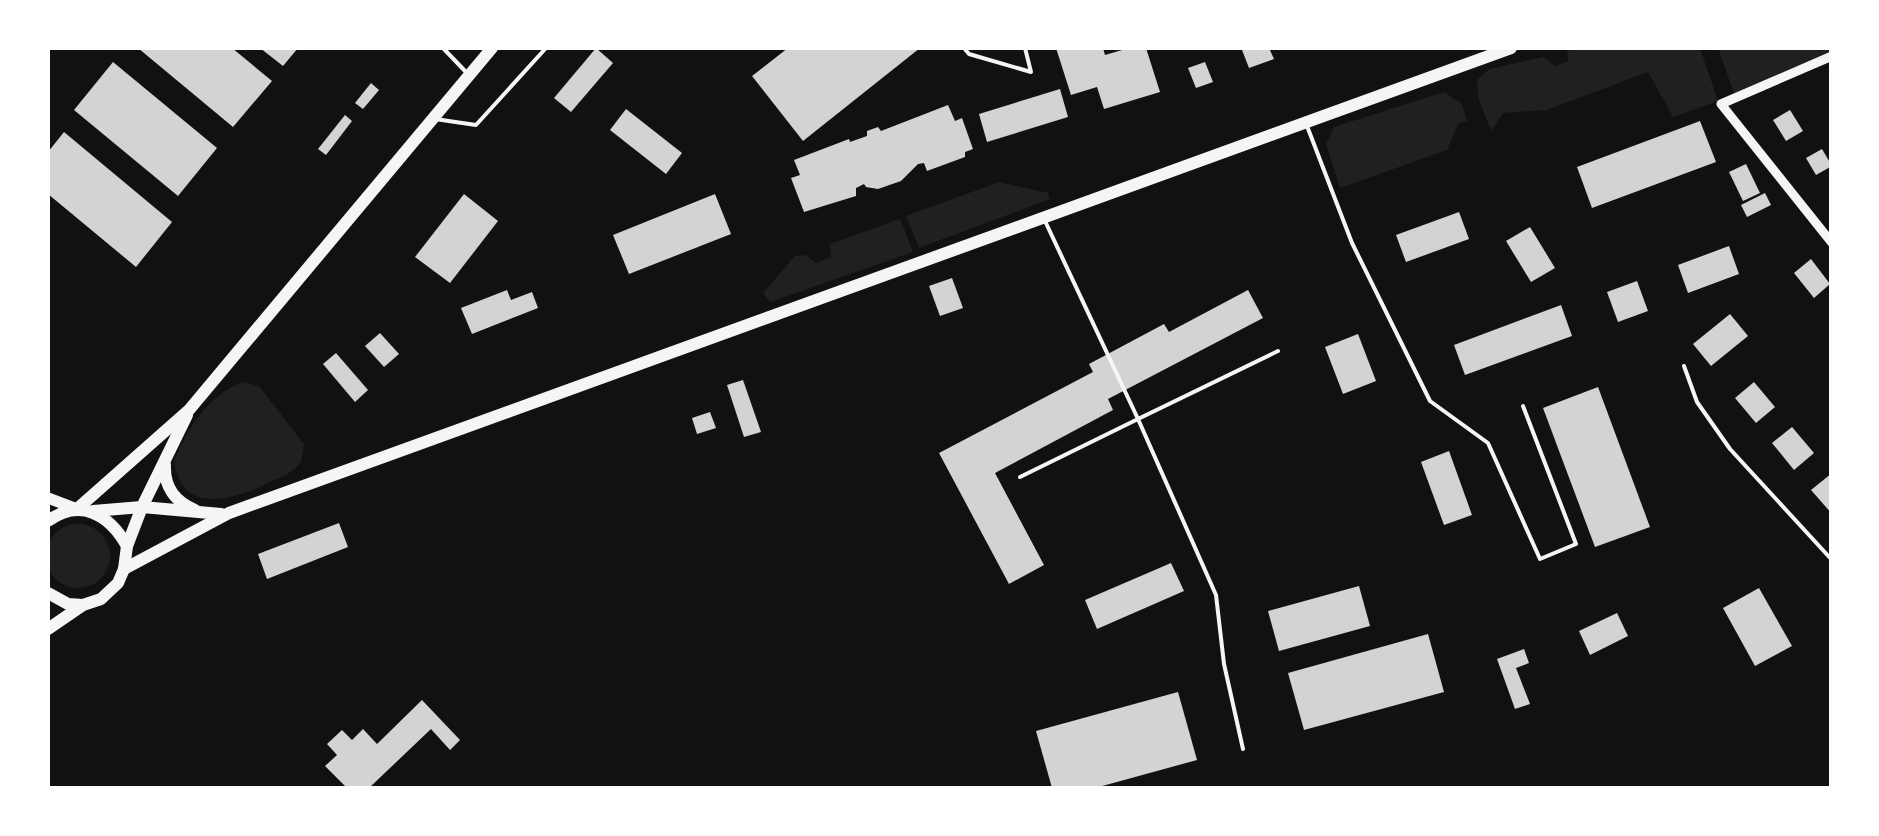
<svg xmlns="http://www.w3.org/2000/svg" width="1879" height="836" font-family="'Noto Sans',sans-serif">
	<style>
		.green { fill: #202020 }
		.building { fill: #d3d3d3 }
		.lines { fill: none; stroke-linecap: round; stroke-linejoin: round }
		.service { stroke: #f5f5f5; stroke-width: 4 }
		.minor { stroke: #f5f5f5; stroke-width: 9 }
		.secondary { stroke: #f5f5f5; stroke-width: 11 }
		.primary { stroke: #f5f5f5; stroke-width: 12 }
	</style>
	<rect width="100%" height="100%" fill="#111"/>
	<g class="green">
		<path d="M1575 48H1700L1718 101 1673 117 1648 72 1547 110 1503 113 1491 131 1478 97 1477 80 1490 69 1543 57 1556 66 1568 61 1567 52Z"/>
		<path d="M1718 48H1831L1832 51 1734 93Z"/>
		<path d="M1444 92 1462 104 1467 121 1458 124 1447 150 1340 188 1326 144 1334 127Z"/>
		<path d="M999 182 1048 193 1050 199 919 248 906 216Z"/>
		<path d="M900 219 913 252 770 302 763 293 795 256 806 255 816 263 831 257 830 244Z"/>
		<path d="M243 382 259 386 304 444 301 462C293 474 280 477 268 483 232 501 181 515 174 461 188 428 208 395 243 382Z"/>
		<circle cx="78" cy="556" r="32"/>
	</g>
	<g class="building">
		<path d="M138 48H232L272 81 233 127Z"/>
		<path d="M260 48H298L283 66Z"/>
		<path d="M596 48 613 63 571 112 554 98Z"/>
		<path d="M788 48H920L803 141 752 76Z"/>
		<path d="M1056 48H1103L1105 55 1129 48H1146L1160 92 1104 109 1097 87 1071 95Z"/>
		<path d="M1247 48H1269L1274 59 1249 68 1242 50Z"/>
		<path d="M113 62 217 148 178 196 74 110Z"/>
		<path d="M1205 62 1213 82 1196 88 1188 68Z"/>
		<path d="M371 83 379 90 363 109 355 103Z"/>
		<path d="M1060 89 1068 117 987 142 979 114Z"/>
		<path d="M948 105 955 121 962 118 973 149 965 152V157L927 171 924 163 918 164 901 181 878 189 866 187 864 184 856 188V196L804 212 791 178 800 175 794 160 849 139 850 142 867 136V131L878 127 881 131Z"/>
		<path d="M626 109 682 153 666 174 610 130Z"/>
		<path d="M1790 110 1803 131 1786 141 1773 120Z"/>
		<path d="M345 115 352 121 326 155 318 149Z"/>
		<path d="M1700 121 1716 162 1592 208 1577 167Z"/>
		<path d="M64 132 172 222 136 267 48 194V152Z"/>
		<path d="M1822 149 1832 166 1816 175 1806 158Z"/>
		<path d="M1746 164 1760 193 1743 201 1729 172Z"/>
		<path d="M1765 193 1771 205 1747 217 1741 205Z"/>
		<path d="M464 194 498 221 450 283 415 257Z"/>
		<path d="M715 194 731 234 629 274 613 235Z"/>
		<path d="M1459 212 1469 239 1406 262 1396 235Z"/>
		<path d="M1530 227 1555 268 1531 282 1506 241Z"/>
		<path d="M1729 246 1739 274 1688 293 1678 265Z"/>
		<path d="M1811 259 1830 284 1814 298 1794 273Z"/>
		<path d="M952 278 963 308 940 316 929 286Z"/>
		<path d="M1637 281 1648 311 1618 322 1607 292Z"/>
		<path d="M507 290 511 300 532 292 538 308 472 334 461 308Z"/>
		<path d="M1248 290 1263 318 1108 399 1113 410 995 473 1044 565 1009 584 939 453 1093 372 1089 364 1164 324 1169 332Z"/>
		<path d="M1561 305 1572 336 1465 375 1454 345Z"/>
		<path d="M1730 314 1748 336 1711 366 1693 344Z"/>
		<path d="M380 333 399 354 384 367 365 346Z"/>
		<path d="M1358 334 1376 381 1343 394 1325 347Z"/>
		<path d="M336 353 368 390 355 402 323 364Z"/>
		<path d="M743 380 761 432 744 437 727 385Z"/>
		<path d="M1754 382 1775 407 1756 423 1735 398Z"/>
		<path d="M1598 387 1650 527 1595 547 1543 408Z"/>
		<path d="M710 412 716 428 697 434 692 418Z"/>
		<path d="M1792 427 1814 453 1794 470 1772 443Z"/>
		<path d="M1449 451 1472 515 1444 525 1421 462Z"/>
		<path d="M1832 473V514L1811 490Z"/>
		<path d="M339 523 348 547 267 579 258 554Z"/>
		<path d="M1171 563 1184 591 1097 629 1085 600Z"/>
		<path d="M1359 586 1370 626 1279 651 1268 611Z"/>
		<path d="M1759 588 1792 646 1755 666 1723 608Z"/>
		<path d="M1617 613 1628 636 1590 655 1579 631Z"/>
		<path d="M1428 634 1444 692 1304 730 1288 673Z"/>
		<path d="M1524 649 1529 663 1516 668 1530 704 1515 709 1497 659Z"/>
		<path d="M1178 692 1197 760 1095 788H1052L1036 731Z"/>
		<path d="M422 700 460 740 450 750 431 729 369 788H347L325 766 337 755 327 744 342 730 352 740 363 729 377 744Z"/>
	</g>
	<g class="lines">
		<g class="service">
			<path d="M443 48 465 71"/>
			<path d="M964 48 969 54 1031 72 1025 48"/>
			<path d="M435 119 476 125 546 48"/>
			<path d="M1307 126 1352 243 1430 401 1488 443 1540 559 1576 544 1523 406"/>
			<path d="M1684 366 1697 402 1730 449 1832 560"/>
			<path d="M1020 477 1138 419 1045 221"/>
			<path d="M1243 749 1224 664 1216 595 1138 419 1278 351"/>
		</g>
		<path class="minor" d="M1832 56 1721 104 1832 243"/>
		<path class="secondary" d="M48 498 77 509"/>
		<g class="primary">
			<path d="M165 465C164 486 175 502 195 510"/>
			<path d="M77 509 189 410 492 48"/>
			<path d="M93 511 142 507 221 514"/>
			<path d="M48 521C80 498 109 514 127 546"/>
			<path d="M124 569 229 513 1511 48"/>
			<path d="M48 593 68 604 83 605"/>
			<path d="M48 629 83 605 101 599 118 583 124 569 127 546 142 507 187 415"/>
		</g>
	</g>
	<rect width="1879" height="836" fill="none" stroke="#ffffff" stroke-width="100"/>
</svg>
